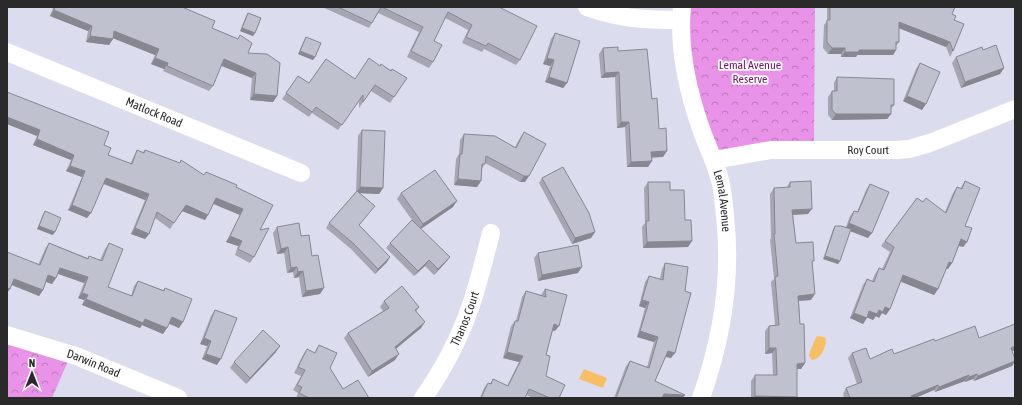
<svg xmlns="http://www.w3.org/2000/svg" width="1022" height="405" font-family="'Asap Condensed',sans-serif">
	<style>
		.forest { fill: url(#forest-crowns) }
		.water { fill: #f8be66 }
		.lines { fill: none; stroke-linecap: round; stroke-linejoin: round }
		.minor { stroke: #fff; stroke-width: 18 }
		.wall { fill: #a5a6b2 }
		.shaded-wall { fill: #868791 }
		.building { fill: #c0c1cf; stroke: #868791 }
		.labels { text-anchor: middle; stroke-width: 3.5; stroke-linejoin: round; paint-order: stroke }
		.park-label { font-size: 12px; fill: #6d1562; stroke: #fff }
		.street-label { font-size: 12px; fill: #2a2a2a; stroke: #fff }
	</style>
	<defs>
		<pattern id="forest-crowns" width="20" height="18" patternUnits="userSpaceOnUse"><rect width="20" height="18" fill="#e893e8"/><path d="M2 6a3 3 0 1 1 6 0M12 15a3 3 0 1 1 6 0" fill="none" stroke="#bc78bc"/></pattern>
	</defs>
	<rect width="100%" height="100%" fill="#dbddee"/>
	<g class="forest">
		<path d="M682 7H815L814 150 714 160 681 20Z"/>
		<path d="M7 335 71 354 52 398H7Z"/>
	</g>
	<g class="water">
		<path d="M817 336 824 337 826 339C826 347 821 359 812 360L809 356C809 353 815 339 817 336Z"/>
		<path d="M584 369 607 378 603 388 579 379Z"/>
	</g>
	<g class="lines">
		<g class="minor">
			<path d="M587 7C620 19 646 20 681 20"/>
			<path id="s1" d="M682 7C678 48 687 88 700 126 706 144 715 161 720 180 723 192 724 204 725 216 732 278 722 339 701 398"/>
			<path id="s2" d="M7 52 301 173"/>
			<path id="s3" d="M714 160 771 150H896L909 149 930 143 1015 109"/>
			<path id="s4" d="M7 335 76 356 178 398"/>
			<path id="s5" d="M423 398C443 370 460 337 471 305 479 281 485 257 491 233"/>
		</g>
	</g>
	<g class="wall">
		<path d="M50 7H182L212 28 238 39 240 35 248 53 277 96 273 102 250 100 252 78 221 66 213 86 209 91 163 71 164 69 151 64 155 55 113 38 109 45 86 42 88 31 50 16 53 8Z"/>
		<path d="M322 7H499L520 60 516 65 484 49 482 52 462 43 468 30 445 18 434 41 433 62 429 68 407 57 419 32 378 13 369 28Z"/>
		<path d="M827 7H955L952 14 954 20 953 51 950 57 946 47 899 28V42L896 46V50L893 55H857L856 57H841V54H828L823 48 824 25 827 21Z"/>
		<path d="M248 13 255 33 253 36 240 31 246 16Z"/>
		<path d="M555 33 567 83 563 88 545 82 550 66 543 64 551 39Z"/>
		<path d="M306 37 315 57 313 60 298 54 304 40Z"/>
		<path d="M603 48 618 51 652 99 659 129 663 157H652L648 167H627L625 127 617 128 615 77 601 78 599 54Z"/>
		<path d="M983 50 1004 68 1000 74 961 88 952 63 956 57Z"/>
		<path d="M920 63 922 110 903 101 916 69Z"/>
		<path d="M380 66 391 70 407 78 390 103 371 91 359 108V101L338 130 312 113 309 117 282 99 298 76 309 83 355 79Z"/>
		<path d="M837 77 894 105 891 109V114L887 119 832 120 828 115V97L832 91H834V83Z"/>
		<path d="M7 92 104 145 108 155 130 164 137 150 143 152 145 150 204 175 206 172 236 187 260 230 254 257 250 263 235 255 238 246 226 242 240 215 213 204 205 220 182 211 170 229 155 218 149 234 145 239 131 234 145 200 103 184 87 218 68 210 82 177 66 171 71 160 33 145 37 136 7 124Z"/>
		<path d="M362 130 383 188 379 194 359 193 371 211 359 225 390 257 387 262 375 274 351 249 326 228 329 223 356 192 358 136Z"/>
		<path d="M524 132 525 182H520L485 163 482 169 481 181 477 187 454 185 456 159 459 154 460 140 464 134 515 147 520 138Z"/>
		<path d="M542 178 595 232 591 238 572 244 539 183Z"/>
		<path d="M965 181V226L967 242 963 247 959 246 952 263 948 269H946L938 289 934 295 901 281 890 309 886 315 882 313 879 318 876 316 873 320 867 317 863 324 850 318 863 285 867 279 872 281 875 274 879 268 882 269 890 252 881 246 917 198 923 202 945 212 953 193 957 187 960 189Z"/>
		<path d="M648 182 670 190 685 220 688 247 643 248 642 227 645 223 644 188Z"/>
		<path d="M790 182 808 214 793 215 796 243 812 263 811 300 799 301 800 324 805 363 801 369H797L796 398H751V381L755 375H773L772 353 765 354V331L769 326 775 325 771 282 774 279 770 240 771 238 770 194 774 188H786Z"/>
		<path d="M870 184 868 238 850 231 840 261 838 264 823 259 833 229 835 226 846 227 850 216 854 211 857 212 866 190Z"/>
		<path d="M401 193 453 207 421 229 450 257 446 262 434 275 425 266 414 276 386 248 390 243 412 220 397 199Z"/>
		<path d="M45 211 53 235 37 229 43 214Z"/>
		<path d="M277 227 301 236 312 256 320 294 302 297 299 277 294 278 293 272 287 273 284 253 277 254 273 233Z"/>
		<path d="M49 243 88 258 89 256 100 260 105 249 109 243 108 287 131 296 134 286 138 281 163 290 165 288 179 328 169 324 163 334 142 325 140 328 82 305 84 300 78 298 84 283 58 274 52 284 46 282 43 290 39 296 11 285 7 252 38 265 45 249Z"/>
		<path d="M538 253 578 273 538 281 534 258Z"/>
		<path d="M665 263 671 358 665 357 655 381 683 398H614L626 366 630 361 647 367 654 342 637 337 645 308 639 306 645 282 649 276 660 279 662 269Z"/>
		<path d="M545 289 555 331 553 330 546 355V376L559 398H533L526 395 525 398H480L484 388 488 383 490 384 493 379 507 386 519 362 503 358 511 326 515 321H516L522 297 526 291 541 295Z"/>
		<path d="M384 301 419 307 416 312 421 328 396 348 395 360 368 377 344 338 348 333 383 311 380 307Z"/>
		<path d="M215 310 217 365 202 359 207 346 200 344 211 316Z"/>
		<path d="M979 338 1012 352 1015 359V362L1012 366 974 381 973 379 965 382V381L935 392 934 390 915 398H844L843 394 846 388 857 384 848 358 852 353 870 359 894 354 935 341Z"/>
		<path d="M319 345 330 368 343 389 369 398H296L298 393 293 390 301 376 294 373 303 355 307 349 314 353Z"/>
		<path d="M276 352 246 384 230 368 234 362Z"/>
	</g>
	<g class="shaded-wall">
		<path d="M54 10 92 26 88 31 50 16Z"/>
		<path d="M899 22 950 42 946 47 896 27Z"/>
		<path d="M242 28 255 33 253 36 240 31Z"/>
		<path d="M114 31 159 49 155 55 110 37Z"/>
		<path d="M90 36 113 39 109 45 86 42Z"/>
		<path d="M832 48H845L841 54H828Z"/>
		<path d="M859 50H896L893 55H857L856 57H841L845 52Z"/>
		<path d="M300 51 315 57 313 60 298 54Z"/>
		<path d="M155 58 168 63 164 69 151 64Z"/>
		<path d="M547 58 554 60 550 66 543 64Z"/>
		<path d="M224 59 256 73 252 78 220 65Z"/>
		<path d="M1004 68 1000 74 961 88 965 82Z"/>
		<path d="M619 72 615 77 601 78 605 73Z"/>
		<path d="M549 77 567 83 563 88 545 82Z"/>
		<path d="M254 94 277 96 273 102 250 100Z"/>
		<path d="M907 96 926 104 922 110 903 101Z"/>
		<path d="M836 114H891L887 119 832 120Z"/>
		<path d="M7 117 40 130 37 136 7 124Z"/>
		<path d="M621 122H629L625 127 617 128Z"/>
		<path d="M37 139 74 155 71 160 33 145Z"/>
		<path d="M667 151 663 157 647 158 651 152Z"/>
		<path d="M652 161 648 167H627L631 162Z"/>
		<path d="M70 166 85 171 82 177 66 171Z"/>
		<path d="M524 176H529L525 182H520Z"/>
		<path d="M106 178 149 194 145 200 102 183Z"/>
		<path d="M458 179 481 181 477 187 454 185Z"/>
		<path d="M360 187 383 188 379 194 356 193Z"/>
		<path d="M216 198 243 209 240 215 212 203Z"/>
		<path d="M457 201 453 207 419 230 423 224Z"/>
		<path d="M72 205 91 213 87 218 68 210Z"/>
		<path d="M186 205 208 215 205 220 182 211Z"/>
		<path d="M812 209 808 214 788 215 792 210Z"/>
		<path d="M849 223 872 233 868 238 845 229Z"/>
		<path d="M39 226 55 232 53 235 37 229Z"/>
		<path d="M135 228 149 234 145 239 131 234Z"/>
		<path d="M595 232 591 238 572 244 575 238Z"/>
		<path d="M230 236 242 241 238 246 226 242Z"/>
		<path d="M961 239 967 242 963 247 957 245Z"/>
		<path d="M692 241 688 247 643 248 647 242Z"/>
		<path d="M288 247 284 253 277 254 281 249Z"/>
		<path d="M825 256 840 261 838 264 823 259Z"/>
		<path d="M390 257 387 262 375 274 378 269Z"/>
		<path d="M450 257 446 262 434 275 438 269Z"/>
		<path d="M429 260 425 266 414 276 418 271Z"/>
		<path d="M949 262 952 263 948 269 945 268Z"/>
		<path d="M297 267 293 272 287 273 291 268Z"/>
		<path d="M582 267 578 273 538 281 542 275Z"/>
		<path d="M60 268 88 277 84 283 56 273Z"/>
		<path d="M303 271 299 277 294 278 298 272Z"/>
		<path d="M48 275 56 278 52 284 44 281Z"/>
		<path d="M903 275 938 289 934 295 899 281Z"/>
		<path d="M14 279 43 290 39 296 10 284Z"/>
		<path d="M7 288 10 289 7 293Z"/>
		<path d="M324 288 320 294 302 297 306 291Z"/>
		<path d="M82 293 88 295 84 300 78 298Z"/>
		<path d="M815 294 811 300 794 301 798 296Z"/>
		<path d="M86 299 145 319 167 328 163 334 142 325 140 328 82 305Z"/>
		<path d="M642 300 649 302 645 308 639 306Z"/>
		<path d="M885 307 890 309 886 315 882 313 879 318 876 316 873 320 866 317 869 311 879 310Z"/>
		<path d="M854 313 867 318 863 324 850 318Z"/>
		<path d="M172 317 183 322 179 328 168 323Z"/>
		<path d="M425 322 421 328 391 353 395 347Z"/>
		<path d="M554 324 559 326 555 331 550 330Z"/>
		<path d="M640 331 658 337 654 342 637 337Z"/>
		<path d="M204 338 211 341 207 346 200 344Z"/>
		<path d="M280 346 276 352 246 384 250 378Z"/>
		<path d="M1015 346V350L1007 354 1011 348Z"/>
		<path d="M769 348H776L772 353 765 354Z"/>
		<path d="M668 351 675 353 671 358 664 356Z"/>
		<path d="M507 352 523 356 519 362 503 358Z"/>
		<path d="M206 354 221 359 217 365 202 359Z"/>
		<path d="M399 354 395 360 368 377 372 371Z"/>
		<path d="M1015 361 1012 366 974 381 978 376Z"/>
		<path d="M805 363 801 369H793L797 364Z"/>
		<path d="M977 374 973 379 965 382 969 377Z"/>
		<path d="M969 375 965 381 935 392 939 387Z"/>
		<path d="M938 385 934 390 915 398H909L911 396Z"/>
		<path d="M664 394 685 395 683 398H661Z"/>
		<path d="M755 396 797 397 796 398H753Z"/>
	</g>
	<g class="building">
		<path d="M55 7H182L215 21 212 28 238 39 240 35 252 43 248 53 267 54 280 63 277 96 254 94 256 73 224 59 213 86 167 66 168 63 155 58 159 49 114 31 113 39 90 36 92 26 54 10Z"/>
		<path d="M338 7H381L372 23Z"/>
		<path d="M382 7H499L537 26 520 60 488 43 486 46 466 37 472 25 448 12 434 41 442 45 433 62 411 51 423 27Z"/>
		<path d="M830 7H955L952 14 956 16 954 20 964 24 953 51 950 42 899 22V42H896V50H859V52H845V48H832L827 42V20H830Z"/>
		<path d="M248 13 261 18 255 33 242 28Z"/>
		<path d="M555 33 580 41 567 83 549 77 554 60 547 58Z"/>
		<path d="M306 37 321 43 315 57 300 51Z"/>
		<path d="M996 45 1004 68 965 82 956 57 982 47 983 50Z"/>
		<path d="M618 47V51L647 49 652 99 657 98 659 129 666 128 667 151 651 152 652 161 631 162 629 122H621L619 72 605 73 603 48Z"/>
		<path d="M369 58 380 66 381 64 391 71 392 69 407 78 394 97 375 85 363 102V95L342 125 316 107 312 112 286 93 298 76 309 83 326 59 355 79Z"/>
		<path d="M920 63 940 72 926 104 907 96Z"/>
		<path d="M837 77 894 79V105H891V114H836L832 110V91H837Z"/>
		<path d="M7 92 109 132 104 145 111 148 108 155 132 164 137 150 144 153 145 150 180 163 181 160 204 175 206 172 237 185 236 187 273 205 260 230 269 228 254 257 238 249 242 241 230 236 243 209 216 198 208 215 186 205 174 223 157 212 149 234 135 228 149 194 106 178 91 213 72 205 85 171 70 166 74 155 37 139 40 130 7 117Z"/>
		<path d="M362 130 385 131 383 188 360 187Z"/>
		<path d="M524 132 546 144 529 176H524L486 156 485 164H482L481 181 458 179 460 154H462L464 134 495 136 516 148Z"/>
		<path d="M563 167 589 213 595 232 575 238 542 178Z"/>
		<path d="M435 170 457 201 423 224 401 193Z"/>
		<path d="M811 181 812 209 792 210 796 243 813 242 814 261H812L815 294 798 296 800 324H804L805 363 797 364V397L755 396V375H777L776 348H769V326L779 325 775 277 778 276 774 234H775L774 188 790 187V182Z"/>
		<path d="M965 181 980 188 965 226 972 228 967 242 961 239 952 263 949 262 938 289 903 275 890 309 885 307 883 312 879 310 877 314 869 311 867 318 854 313 867 279 874 282 879 268 884 270 894 247 885 241 917 198 923 202 926 198 946 213 957 187 962 189Z"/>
		<path d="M648 182H670V190H684L685 220H691L692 241 647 242 646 221H649Z"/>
		<path d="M870 184 889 192 872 233 849 223 854 211 858 212Z"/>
		<path d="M357 191 375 206 359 225 390 257 378 269 354 244 329 223Z"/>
		<path d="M45 211 61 218 55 232 39 226Z"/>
		<path d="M412 220 450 257 438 269 429 260 418 271 390 243Z"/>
		<path d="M299 223 301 236 309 235 312 256 318 255 324 288 306 291 303 271 298 272 297 267 291 268 288 247 281 249 277 227Z"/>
		<path d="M835 226H841L851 229 840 261 825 256Z"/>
		<path d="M49 243 88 259 89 256 102 261 109 243 123 249 108 287 132 296 138 281 164 291 165 288 192 299 183 322 172 317 167 328 145 319 143 323 86 299 88 295 82 293 88 277 60 268 56 278 48 275 43 290 14 279 10 289 7 288V252L40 265Z"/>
		<path d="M578 245 582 267 542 275 538 253Z"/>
		<path d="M665 263 688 267 685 291 691 293 675 353 668 351 655 381 685 395 664 394 662 398H616L630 361 649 368 658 337 640 331 649 302 642 300 649 276 663 280Z"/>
		<path d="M402 286 419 307 415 310 425 322 395 347 399 354 372 371 348 333 389 308 384 301Z"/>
		<path d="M545 289 567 295 559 326 554 324 546 355 550 356 546 376 565 385 559 398H550L529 389 525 398H481L488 383 491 384 493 379 508 386 523 356 507 352 515 321H518L526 291 546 297Z"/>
		<path d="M215 310 237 318 221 359 206 354 211 341 204 338Z"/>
		<path d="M1015 324V346L1011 348 1015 359V361L978 376 977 374 969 377V375L939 387 938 385 911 396 912 398H850L846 388 862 382 852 353 866 348 870 359 892 349 894 354 934 339 935 341 975 326 979 338Z"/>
		<path d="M263 330 280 346 250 378 234 362Z"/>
		<path d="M319 345 337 353 330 368 343 389 358 380 369 398H309L299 393 302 387 297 385 305 370 298 367 307 349 315 353Z"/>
	</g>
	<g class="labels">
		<g class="park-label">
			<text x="750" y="69">Lemal Avenue<tspan x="750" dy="14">Reserve</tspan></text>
		</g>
		<g class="street-label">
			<text dy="4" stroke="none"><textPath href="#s2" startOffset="159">Matlock Road</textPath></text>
			<text dy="4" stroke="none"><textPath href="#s3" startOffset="155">Roy Court</textPath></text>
			<text dy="4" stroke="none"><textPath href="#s1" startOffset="200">Lemal Avenue</textPath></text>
			<text dy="4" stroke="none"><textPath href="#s5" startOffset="90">Thanos Court</textPath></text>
			<text dy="4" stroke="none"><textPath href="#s4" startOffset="91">Darwin Road</textPath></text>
		</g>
	</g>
	<rect width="1022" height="405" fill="none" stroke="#2a2a2a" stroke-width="16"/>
	<g transform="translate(32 373)" stroke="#ffffff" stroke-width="3" paint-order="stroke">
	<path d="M0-3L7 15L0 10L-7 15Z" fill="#2a2a2a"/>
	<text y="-6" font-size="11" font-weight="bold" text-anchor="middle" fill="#2a2a2a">N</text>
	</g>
</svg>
